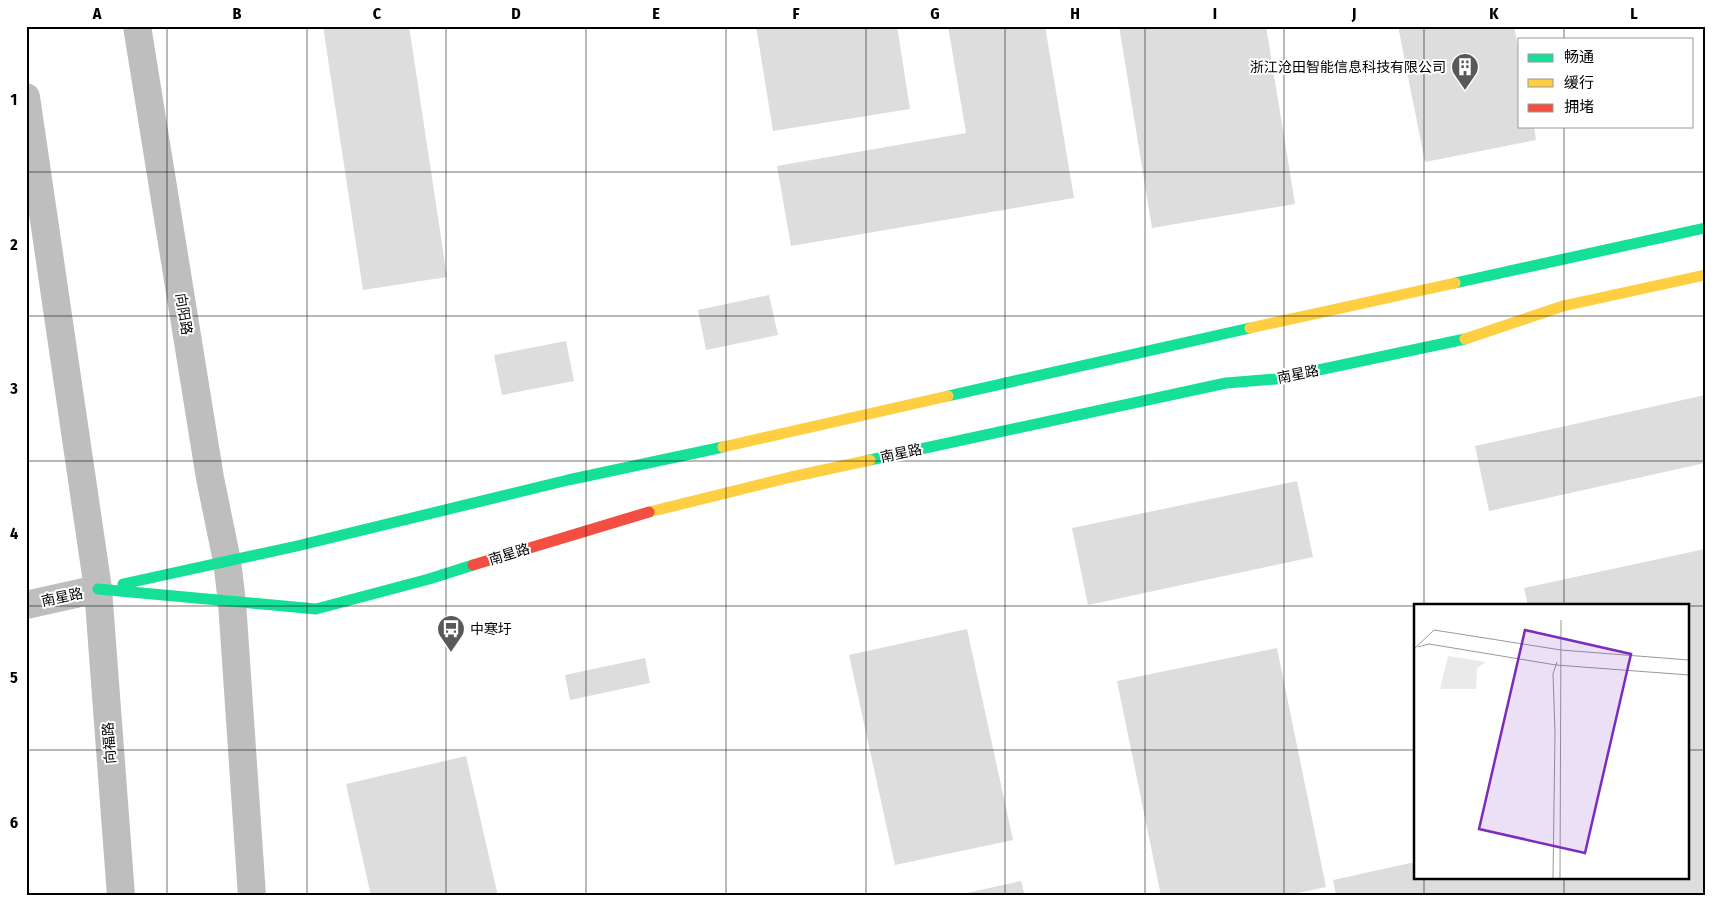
<svg xmlns="http://www.w3.org/2000/svg" width="1731" height="922" font-family="'Fira Sans Condensed','Noto Sans SC',sans-serif">
	<style>
		.building { fill: #ddd }
		.lines { fill: none; stroke-linecap: round; stroke-linejoin: round }
		.street { stroke: #bebebe; stroke-width: 28 }
		.fast { stroke: #16e098; stroke-width: 11 }
		.slow { stroke: #ffcf43; stroke-width: 11 }
		.jam { stroke: #f24e42; stroke-width: 11 }
		.grid { fill: none; stroke: #000; stroke-width: 1; stroke-opacity: 0.55 }
		.labels { text-anchor: middle; stroke-width: 4; stroke-linejoin: round; paint-order: stroke }
		.poi-label { font-size: 14px; fill: #000; stroke: #fff; text-anchor: end }
		.street-label { font-size: 14px; fill: #000; stroke: #fff }
		.inset-road { fill: none; stroke: #999; stroke-width: 1 }
		.view { fill: #7b2cbf; fill-opacity: 0.15; stroke: #7b2cbf; stroke-width: 2.5 }
		.inset-edge { fill: none; stroke: #000; stroke-width: 2.5 }
		.neatline { fill: none; stroke: #000; stroke-width: 2 }
		.grid-label { font-size: 16px; text-anchor: middle; font-weight: bold; fill: #000 }
	</style>
	<rect width="100%" height="100%" fill="#fff"/>
	<g class="building">
		<path d="M323 26H409L447 277 363 290Z"/>
		<path d="M756 26H897L910 109 773 131Z"/>
		<path d="M948 26H1045L1074 198 791 246 777 166 966 133Z"/>
		<path d="M1119 26H1266L1295 204 1152 228Z"/>
		<path d="M1398 26H1514L1520 56V126H1534L1536 140 1425 162Z"/>
		<path d="M769 295 778 335 706 350 698 310Z"/>
		<path d="M566 341 574 381 502 395 494 355Z"/>
		<path d="M1705 395V463L1489 511 1475 446Z"/>
		<path d="M1297 481 1313 557 1088 605 1072 528Z"/>
		<path d="M1705 549V896H1336L1333 880 1415 862V878H1687V606H1528L1524 588Z"/>
		<path d="M967 629 1013 840 895 865 849 655Z"/>
		<path d="M1277 648 1326 887 1284 896H1161L1117 681Z"/>
		<path d="M645 658 650 683 570 700 565 675Z"/>
		<path d="M466 756 498 896H371L346 784Z"/>
		<path d="M1021 881 1025 896H957V895Z"/>
	</g>
	<g class="lines">
		<g class="street">
			<path d="M137 26 210 478 227 561 232 602 252 896"/>
			<path d="M26 97 98 589 121 896"/>
			<path d="M26 605 98 589"/>
		</g>
		<g class="fast">
			<path d="M1455 283 1705 228"/>
			<path d="M948 396 1250 328"/>
			<path d="M870 460 1226 383 1276 379 1465 339"/>
			<path d="M123 584 297 546 568 480 723 447"/>
			<path d="M98 589 316 609 429 579 473 565"/>
		</g>
		<g class="slow">
			<path d="M1250 328 1455 283"/>
			<path d="M1465 339 1563 306 1705 275"/>
			<path d="M723 447 948 396"/>
			<path d="M649 512 791 477 870 460"/>
		</g>
		<path class="jam" d="M473 565 649 512"/>
	</g>
	<path class="grid" d="M167 26V896M307 26V896M446 26V896M586 26V896M726 26V896M866 26V896M1005 26V896M1145 26V896M1284 26V896M1424 26V606M1564 26V39M1564 126V606M26 172H1705M26 316H1705M26 461H1705M26 606H1705M26 750H1415M1687 750H1705M1424 878V896M1564 878V896"/>
	<defs>
		<symbol id="building-pin" viewBox="-11 -11 22 30"><path d="M0 17L-7.5 6A9.5 9.5 0 1 1 7.5 6Z" fill="#595959" stroke="#fff"/><path d="M-4-6H4V6H1V3H-1V6H-4ZM-2.5-4.3h1.7v1.8h-1.7ZM.8-4.3h1.7v1.8H.8ZM-2.5-1h1.7V.8h-1.7ZM.8-1h1.7V.8H.8Z" fill="#fff"/></symbol>
		<symbol id="bus-pin" viewBox="-11 -11 22 30"><path d="M0 17L-7.5 6A9.5 9.5 0 1 1 7.5 6Z" fill="#595959" stroke="#fff"/><path d="M-5-6H5V4H4V6H2V4H-2V6H-4V4H-5ZM-3.5-4V0h7V-4ZM-3.5 1.2v1.5H-2V1.2ZM2 1.2v1.5H3.5V1.2Z" fill="#fff"/></symbol>
	</defs>
	<g fill-rule="evenodd">
		<use href="#building-pin" x="1449" y="51" width="32" height="43"/>
		<use href="#bus-pin" x="435" y="613" width="32" height="43"/>
	</g>
	<g class="labels">
		<g class="poi-label">
			<text x="1446" y="72">浙江沧田智能信息科技有限公司</text>
			<text x="470" y="634" text-anchor="start">中寒圩</text>
		</g>
		<g class="street-label">
			<text transform="translate(184 314) rotate(81)" y="5">向阳路</text>
			<text transform="translate(1298 374) rotate(-11)" y="5">南星路</text>
			<text transform="translate(901 453) rotate(-12)" y="5">南星路</text>
			<text transform="translate(509 554) rotate(-17)" y="5">南星路</text>
			<text transform="translate(62 597) rotate(-12)" y="5">南星路</text>
			<text transform="translate(109 743) rotate(-94)" y="5">向福路</text>
		</g>
	</g>
	<g transform="translate(1414 604)">
		<rect width="275" height="275" fill="#fff"/>
		<path d="M34 52 72 58 63 64 62 85H26Z" fill="#eaeaea"/>
		<path class="inset-road" d="M4 43 15 40 142 61 275 71M0 45 20 26 147 46 275 56M139 274 141 129 139 70 143 58M146 274 147 16"/>
		<path class="view" d="M111 26 217 50 171 249 65 225Z"/>
		<rect width="275" height="275" class="inset-edge"/>
	</g>
	<rect width="1731" height="922" fill="none" stroke="#ffffff" stroke-width="55"/>
	<rect x="1518" y="38" width="175" height="90" fill="#ffffff" stroke="#999999"/>
	<rect x="1528" y="54" width="25" height="8" fill="#16e098" stroke="#999999"/>
	<text x="1564" y="62" font-size="15" fill="#000000">畅通</text>
	<rect x="1528" y="79" width="25" height="8" fill="#ffcf43" stroke="#999999"/>
	<text x="1564" y="88" font-size="15" fill="#000000">缓行</text>
	<rect x="1528" y="104" width="25" height="8" fill="#f24e42" stroke="#999999"/>
	<text x="1564" y="112" font-size="15" fill="#000000">拥堵</text>
	<rect x="28" y="28" width="1676" height="866" class="neatline"/>
	<g class="grid-label">
		<text x="97" y="19">A</text>
		<text x="237" y="19">B</text>
		<text x="377" y="19">C</text>
		<text x="516" y="19">D</text>
		<text x="656" y="19">E</text>
		<text x="796" y="19">F</text>
		<text x="935" y="19">G</text>
		<text x="1075" y="19">H</text>
		<text x="1215" y="19">I</text>
		<text x="1354" y="19">J</text>
		<text x="1494" y="19">K</text>
		<text x="1634" y="19">L</text>
		<text x="14" y="105">1</text>
		<text x="14" y="250">2</text>
		<text x="14" y="394">3</text>
		<text x="14" y="539">4</text>
		<text x="14" y="683">5</text>
		<text x="14" y="828">6</text>
	</g>
</svg>
